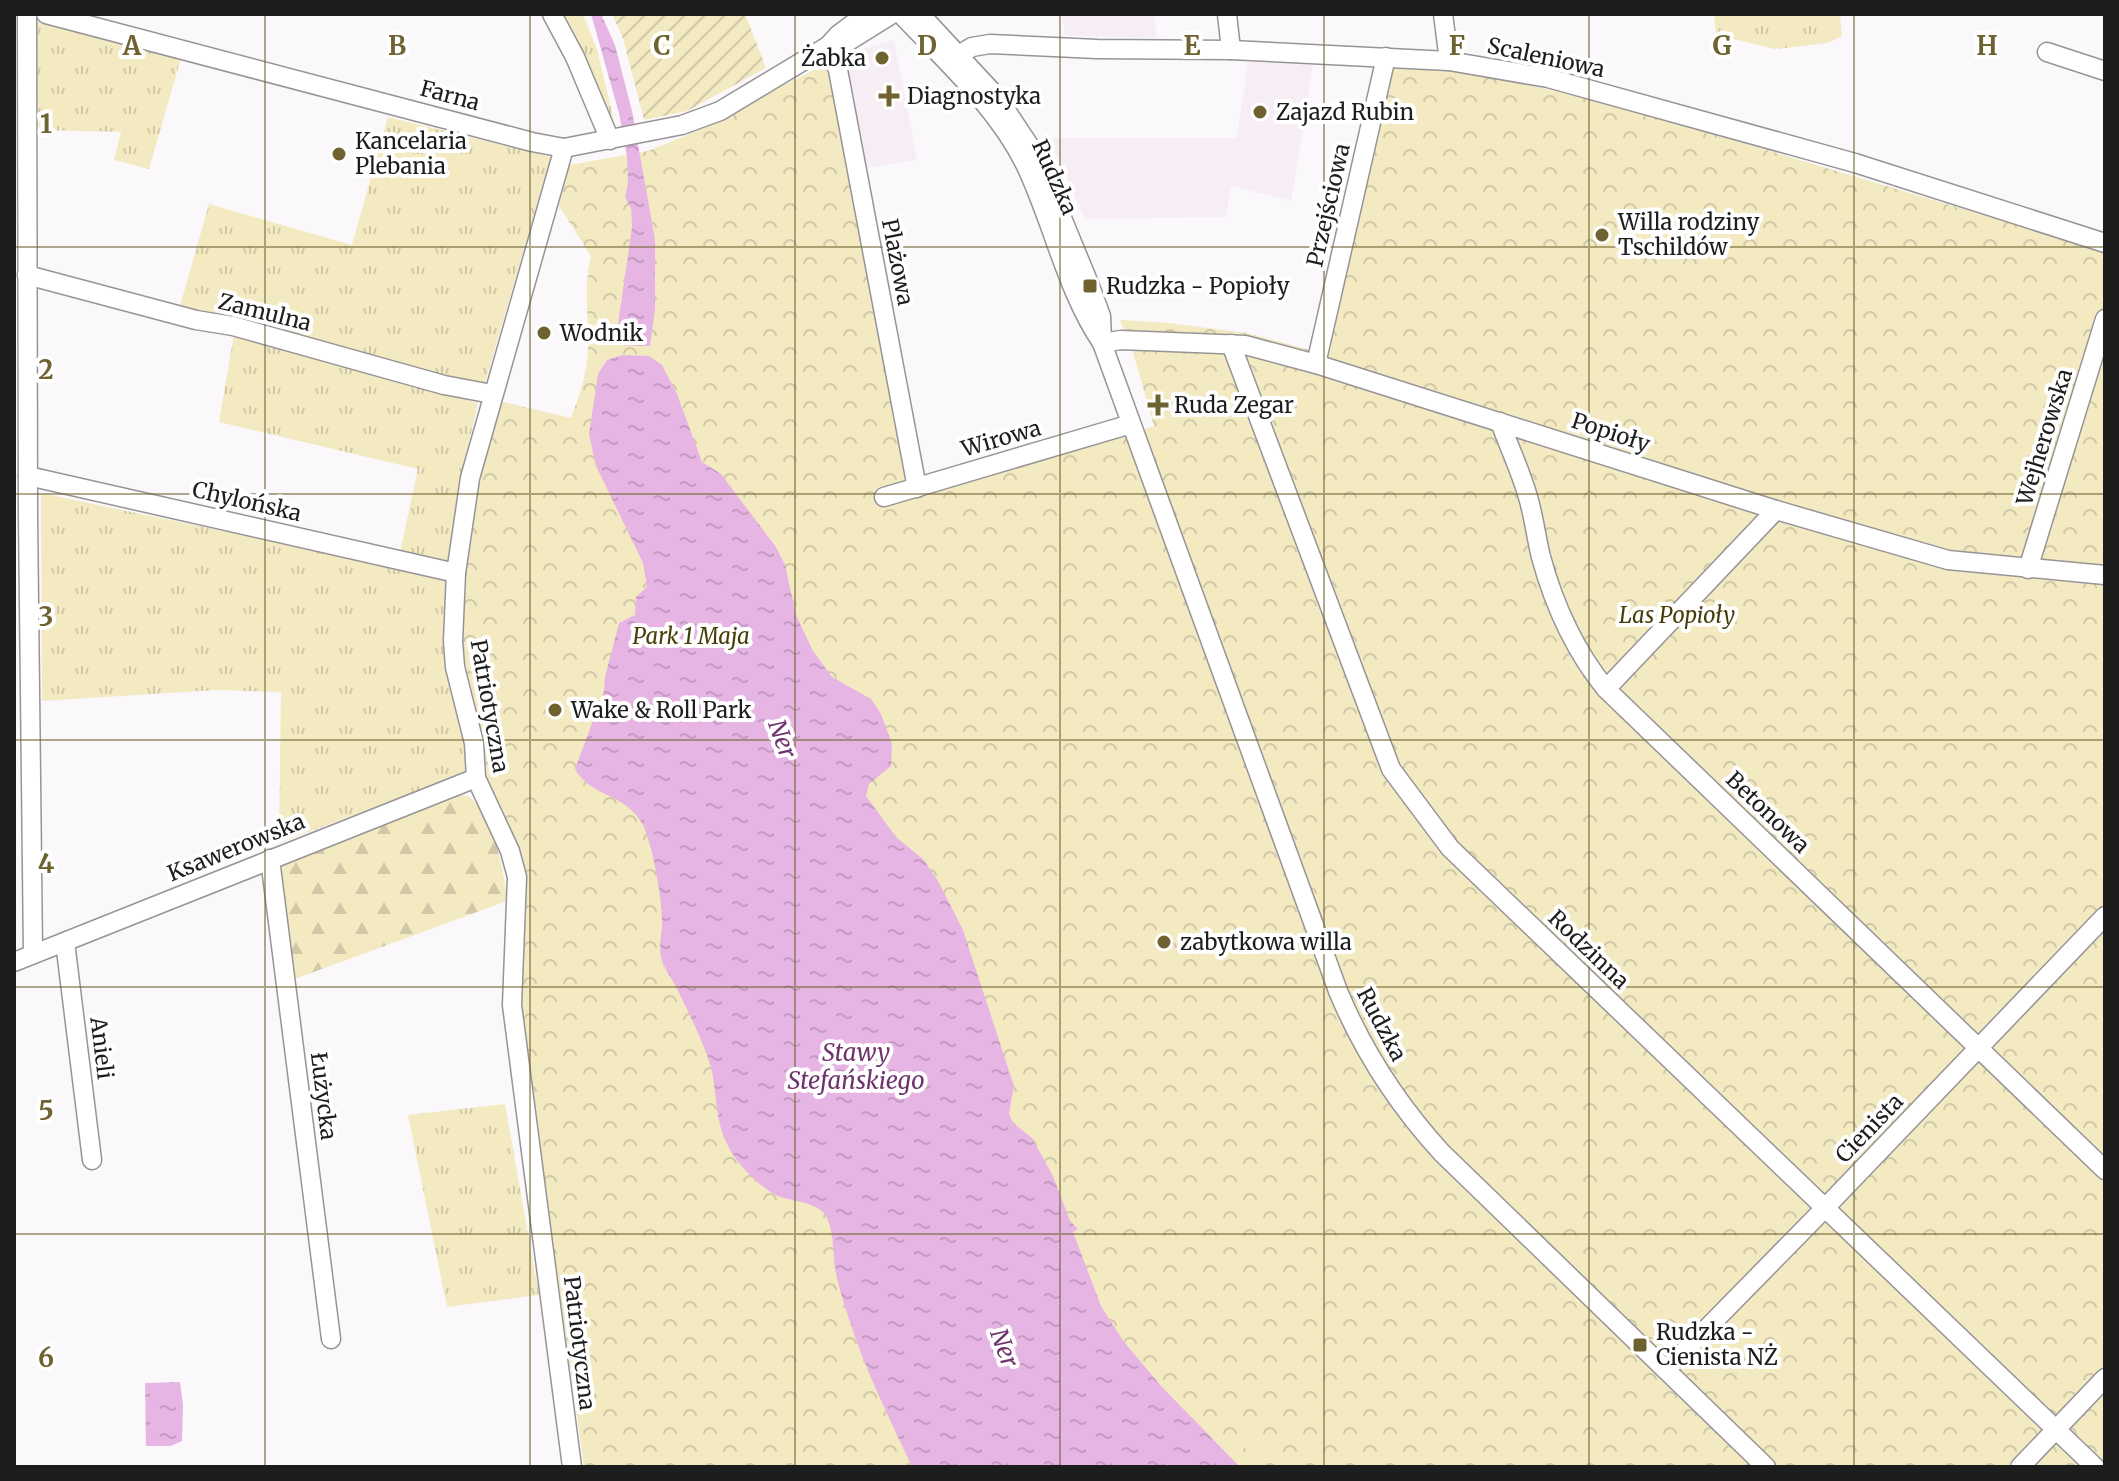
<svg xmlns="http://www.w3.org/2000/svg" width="2119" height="1481" font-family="Merriweather,serif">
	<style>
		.built { fill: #f6edf5 }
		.grass { fill: url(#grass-tufts) }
		.forest { fill: url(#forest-firs) }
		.park { fill: url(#park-crowns) }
		.garden { fill: url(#garden-furrows) }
		.pitch { fill: #f3eac2 }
		.water { fill: url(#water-ripples) }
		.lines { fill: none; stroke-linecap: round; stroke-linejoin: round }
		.minor-casing { stroke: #979497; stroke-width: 21 }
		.minor { stroke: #fff; stroke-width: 18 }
		.grid { fill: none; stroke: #6e6330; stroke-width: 2; stroke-opacity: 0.55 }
		.poi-dot { fill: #6e6330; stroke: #fff; stroke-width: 3 }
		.labels { text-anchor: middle; stroke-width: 8; stroke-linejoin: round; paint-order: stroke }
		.street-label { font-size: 22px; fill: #1e1d1e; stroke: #fff }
		.poi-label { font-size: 22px; fill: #1e1d1e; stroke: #fff; text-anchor: start }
		.park-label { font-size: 22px; font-style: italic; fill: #473d08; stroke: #fff }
		.water-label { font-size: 24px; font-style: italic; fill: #6e336d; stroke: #fff }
		.grid-label { font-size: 26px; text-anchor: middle; font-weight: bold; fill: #6e6330; stroke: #fff; stroke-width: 8; stroke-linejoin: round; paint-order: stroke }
	</style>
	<defs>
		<pattern id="grass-tufts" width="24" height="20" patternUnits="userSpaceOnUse" patternTransform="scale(2)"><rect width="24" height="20" fill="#f3eac2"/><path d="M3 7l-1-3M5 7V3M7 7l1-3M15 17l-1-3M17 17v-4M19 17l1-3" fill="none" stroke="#d0c8a6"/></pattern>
		<pattern id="forest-firs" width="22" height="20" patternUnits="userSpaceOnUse" patternTransform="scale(2)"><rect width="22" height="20" fill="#f3eac2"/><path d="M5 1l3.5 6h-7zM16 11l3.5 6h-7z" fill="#d0c8a6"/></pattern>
		<pattern id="park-crowns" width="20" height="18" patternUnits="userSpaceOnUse" patternTransform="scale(2)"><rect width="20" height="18" fill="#f3eac2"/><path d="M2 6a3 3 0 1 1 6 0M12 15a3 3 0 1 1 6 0" fill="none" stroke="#d0c8a6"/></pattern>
		<pattern id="garden-furrows" width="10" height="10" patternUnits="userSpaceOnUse" patternTransform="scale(2)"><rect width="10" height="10" fill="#f3eac2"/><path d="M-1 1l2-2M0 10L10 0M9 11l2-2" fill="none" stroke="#d0c8a6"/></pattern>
		<pattern id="water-ripples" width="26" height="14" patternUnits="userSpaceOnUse" patternTransform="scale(2)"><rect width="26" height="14" fill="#e7b5e4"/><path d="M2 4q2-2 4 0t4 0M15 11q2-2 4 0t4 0" fill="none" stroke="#c69bc3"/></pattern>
	</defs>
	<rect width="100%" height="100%" fill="#faf8fa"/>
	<g class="built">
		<path d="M1062 14H1155L1156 38 1065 35Z"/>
		<path d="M894 40 917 160 865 168 846 60 849 53Z"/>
		<path d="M1248 62 1313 65 1291 201 1231 186 1226 217 1085 219 1049 138H1237Z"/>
	</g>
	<g class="grass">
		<path d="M563 14H583L597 49 614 121Z"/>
		<path d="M1714 14H1840L1842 36 1827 43 1775 49 1716 35Z"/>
		<path d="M38 22 181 58 149 169 114 160 121 132 39 130 33 24Z"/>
		<path d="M388 117 551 157 484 386 233 317 180 306 209 204 352 245Z"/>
		<path d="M234 334 478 403 457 493 449 563 400 552 418 469 219 422Z"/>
		<path d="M41 493 446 578 448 672 470 744 467 773 279 843 281 692 217 690 42 701Z"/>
		<path d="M505 1104 539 1295 447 1307 408 1115Z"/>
	</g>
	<path class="forest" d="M451 793C460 795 469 795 475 802 494 822 505 874 507 901L292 980 280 867Z"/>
	<path class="park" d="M1390 64 1461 68 1636 111 2000 220 2105 245V1467H584L517 986 524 891 480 770 457 661 460 562 495 400 571 418C580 394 588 371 588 345 589 311 583 291 591 256L559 206 569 165 648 151 714 124 764 95 822 66 828 68 910 483 894 503 1154 426 1132 349 1120 320 1169 323 1247 333 1329 355Z"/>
	<path class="garden" d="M612 14H745L766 68 687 111 644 120 623 38Z"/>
	<path class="pitch" d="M1252 1427 1276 1452 1262 1466 1238 1441Z"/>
	<g class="water">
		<path d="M591 14H601L615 45 632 111 655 239V310L650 346 615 345 632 227 631 208 625 197 628 183 627 157 619 113Z"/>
		<path d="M622 355 649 356 662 365 677 394 702 462 721 474 776 547 785 565 796 615 813 651 832 677 871 699 881 714 892 744 891 766 869 784 866 796 896 837 924 860 939 883 963 930 1014 1086 1009 1113 1013 1123 1032 1138 1053 1176 1070 1221 1078 1229 1073 1232 1101 1306 1124 1342 1162 1387 1240 1467H912C889 1417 864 1368 848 1316 843 1301 838 1285 835 1269 833 1254 834 1230 826 1216 815 1199 788 1203 772 1193 755 1182 735 1162 727 1144 715 1120 717 1093 711 1067 703 1041 689 1013 677 989 672 978 663 968 661 957 659 946 661 937 662 927 663 902 653 847 643 825 626 793 589 796 575 769L604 691 605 677 619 623 635 615 636 597 647 587 643 563 596 466 589 434 598 374 607 360Z"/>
		<path d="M180 1382 183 1405 182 1441 171 1446H146L145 1383Z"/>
	</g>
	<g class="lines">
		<defs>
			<g id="minor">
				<path d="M27 14 28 516 33 954"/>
				<path d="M46 14 532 142 564 148 682 125 720 111 828 46 838 35 866 14"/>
				<path d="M552 14 575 57 610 140"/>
				<path d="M901 14C945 61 996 106 1025 164 1053 222 1066 290 1102 343L1338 991C1363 1051 1398 1105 1442 1153L1766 1467"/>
				<path d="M920 14 997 97 1037 157 1090 286 1101 316 1102 340"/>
				<path d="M1227 14 1231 50"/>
				<path d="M1443 14 1449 61"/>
				<path d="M835 45 847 42 892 14"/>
				<path d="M828 46 838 70 917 488"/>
				<path d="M2047 52 2105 71"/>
				<path d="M959 55 972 47 990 44 1097 49 1231 50 1449 61 1548 78 1855 163 2105 243"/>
				<path d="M564 148 470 478 456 573 453 641 455 667 474 743 476 778 510 851 517 877 512 1005 572 1467"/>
				<path d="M27 275 196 320 233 326 444 385 492 394"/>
				<path d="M1102 343 1121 340 1245 345 1316 364 1776 510 1948 560 2105 575"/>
				<path d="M1231 344 1391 769 1450 848 2095 1467"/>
				<path d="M1316 364 1386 57"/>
				<path d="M1500 422C1509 447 1521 472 1528 497 1534 517 1536 537 1541 557 1554 605 1575 651 1606 689L2105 1170"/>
				<path d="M28 476 456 573"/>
				<path d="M884 497 1131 424"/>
				<path d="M2028 569 2105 319"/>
				<path d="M1606 689 1776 510"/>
				<path d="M270 859 331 1339"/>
				<path d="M65 942 92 1160"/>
				<path d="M14 962 476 778"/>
				<path d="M1666 1370 1824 1209 2105 916"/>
				<path d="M2020 1467 2105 1378"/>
			</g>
		</defs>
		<use href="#minor" class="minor-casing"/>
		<use href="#minor" class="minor"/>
	</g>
	<path class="grid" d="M265 14V1467M530 14V1467M795 14V1467M1060 14V1467M1324 14V1467M1589 14V1467M1854 14V1467M14 247H2105M14 494H2105M14 740H2105M14 987H2105M14 1234H2105"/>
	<g class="poi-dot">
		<circle cx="882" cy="58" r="8"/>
		<path d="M885 84h8v8h8v8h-8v8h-8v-8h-8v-8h8z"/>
		<circle cx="1260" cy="112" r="8"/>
		<circle cx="339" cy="154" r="8"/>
		<circle cx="1602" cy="235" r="8"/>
		<rect x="1082" y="278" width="16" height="16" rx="4"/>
		<circle cx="544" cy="333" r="8"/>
		<path d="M1154 393h8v8h8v8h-8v8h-8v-8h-8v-8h8z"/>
		<circle cx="555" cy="710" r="8"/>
		<circle cx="1164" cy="942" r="8"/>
		<rect x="1632" y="1337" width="16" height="16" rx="4"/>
	</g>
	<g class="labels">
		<g class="street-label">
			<text transform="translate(1546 57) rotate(12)" y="8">Scaleniowa</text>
			<text transform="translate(450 95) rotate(15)" y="8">Farna</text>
			<text transform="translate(1055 177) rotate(66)" y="8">Rudzka</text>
			<text transform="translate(1328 205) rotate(-77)" y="8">Przejściowa</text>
			<text transform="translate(898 262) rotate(79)" y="8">Plażowa</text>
			<text transform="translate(265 312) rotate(14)" y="8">Zamulna</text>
			<text transform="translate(1611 432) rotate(18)" y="8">Popioły</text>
			<text transform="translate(2044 437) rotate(-73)" y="8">Wejherowska</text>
			<text transform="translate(1001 438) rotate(-16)" y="8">Wirowa</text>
			<text transform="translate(247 501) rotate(13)" y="8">Chylońska</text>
			<text transform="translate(490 706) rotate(80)" y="8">Patriotyczna</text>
			<text transform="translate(1768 812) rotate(44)" y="8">Betonowa</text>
			<text transform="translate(236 847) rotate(-22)" y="8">Ksawerowska</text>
			<text transform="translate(1589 949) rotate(44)" y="8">Rodzinna</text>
			<text transform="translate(1382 1024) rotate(62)" y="8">Rudzka</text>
			<text transform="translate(102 1048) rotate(83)" y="8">Anieli</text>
			<text transform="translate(324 1096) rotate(83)" y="8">Łużycka</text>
			<text transform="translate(1869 1128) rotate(-46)" y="8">Cienista</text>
			<text transform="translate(580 1343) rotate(83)" y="8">Patriotyczna</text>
		</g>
		<g class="poi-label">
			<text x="866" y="66" text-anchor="end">Żabka</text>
			<text x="907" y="104">Diagnostyka</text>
			<text x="1276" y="120">Zajazd Rubin</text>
			<text x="355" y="149">Kancelaria<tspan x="355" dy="25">Plebania</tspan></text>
			<text x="1618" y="230">Willa rodziny<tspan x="1618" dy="25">Tschildów</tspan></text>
			<text x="1106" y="294">Rudzka - Popioły</text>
			<text x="560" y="341">Wodnik</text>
			<text x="1174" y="413">Ruda Zegar</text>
			<text x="571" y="718">Wake &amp; Roll Park</text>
			<text x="1180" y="950">zabytkowa willa</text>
			<text x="1656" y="1340">Rudzka -<tspan x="1656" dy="25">Cienista NŻ</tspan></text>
		</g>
		<g class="park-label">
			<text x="1677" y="623">Las Popioły</text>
			<text x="691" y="644">Park 1 Maja</text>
		</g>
		<g class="water-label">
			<text transform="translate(782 739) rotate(70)" y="8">Ner</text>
			<text x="856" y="1061">Stawy<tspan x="856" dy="28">Stefańskiego</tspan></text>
			<text transform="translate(1004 1348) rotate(70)" y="8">Ner</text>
		</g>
	</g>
	<g class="grid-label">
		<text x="132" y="55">A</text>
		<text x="397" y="55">B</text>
		<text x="662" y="55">C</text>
		<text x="927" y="55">D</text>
		<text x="1192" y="55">E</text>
		<text x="1457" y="55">F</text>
		<text x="1722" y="55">G</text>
		<text x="1987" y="55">H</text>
		<text x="46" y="133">1</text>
		<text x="46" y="379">2</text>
		<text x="46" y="626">3</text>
		<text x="46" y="873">4</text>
		<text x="46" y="1120">5</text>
		<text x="46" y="1367">6</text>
	</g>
	<rect width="2119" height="1481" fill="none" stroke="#1e1d1e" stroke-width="32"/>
</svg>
